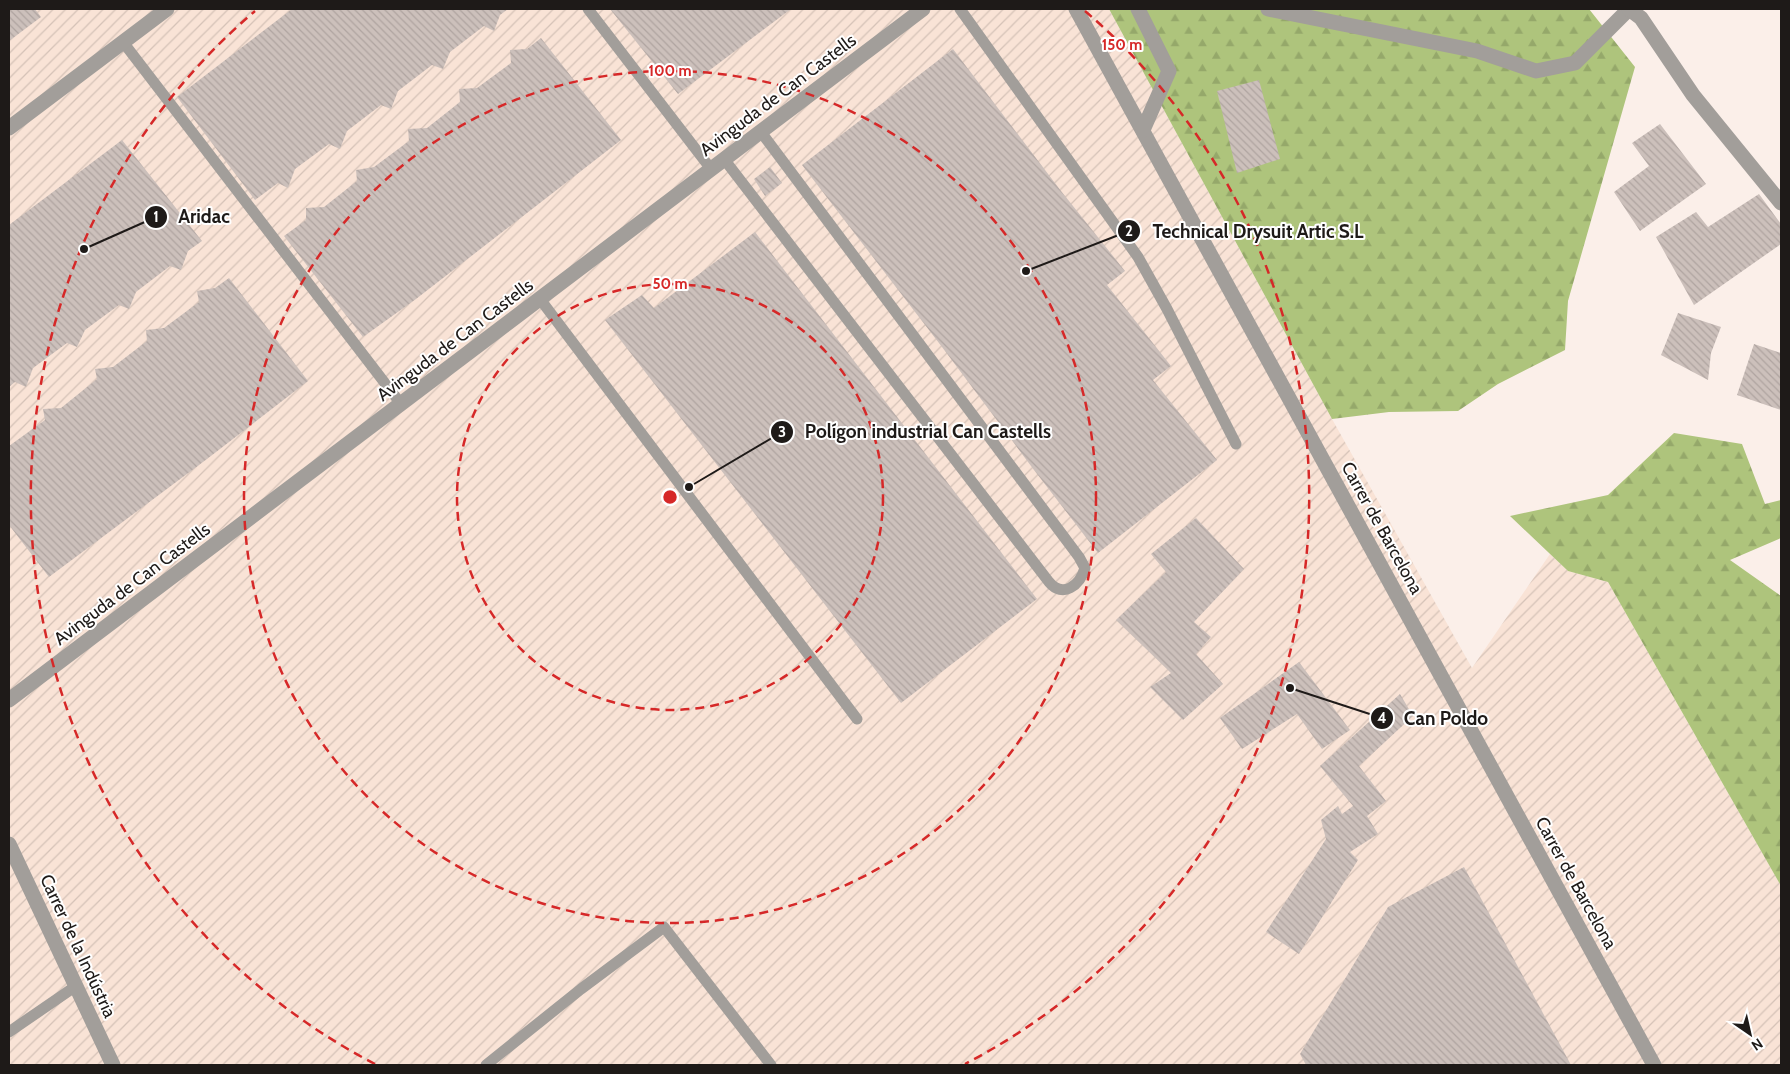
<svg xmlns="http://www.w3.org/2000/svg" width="1790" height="1074" font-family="Cabin,sans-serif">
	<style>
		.industrial { fill: url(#industrial-furrows) }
		.forest { fill: url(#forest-firs) }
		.building { fill: url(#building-back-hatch) }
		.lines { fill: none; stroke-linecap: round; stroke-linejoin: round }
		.lane { stroke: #a29e9a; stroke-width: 11 }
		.street { stroke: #a29e9a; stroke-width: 15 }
		.ring { fill: none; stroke: #d62828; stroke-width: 2.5; stroke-dasharray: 9 6 }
		.labels { text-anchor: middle; stroke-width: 4; stroke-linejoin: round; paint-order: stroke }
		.street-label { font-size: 18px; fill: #1e1a18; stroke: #fff }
		.centre { fill: #d62828; stroke: #fff; stroke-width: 2.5 }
		.ring-label { font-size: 15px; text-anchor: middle; font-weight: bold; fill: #d62828; stroke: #fff; stroke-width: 4; stroke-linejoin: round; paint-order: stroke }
		.leader { fill: none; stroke: #1e1a18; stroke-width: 2 }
		.callout-dot { fill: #1e1a18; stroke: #fff; stroke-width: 2 }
		.mark-label { font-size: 15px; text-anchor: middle; font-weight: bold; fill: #fff }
		.callout-label { font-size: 19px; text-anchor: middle; font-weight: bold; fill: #1e1a18; stroke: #fff; stroke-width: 4; stroke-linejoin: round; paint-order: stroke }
	</style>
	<defs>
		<pattern id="industrial-furrows" width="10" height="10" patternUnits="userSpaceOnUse" patternTransform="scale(1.25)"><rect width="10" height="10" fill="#f9e3d6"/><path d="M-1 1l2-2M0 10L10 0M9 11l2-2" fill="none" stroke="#d5c2b7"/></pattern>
		<pattern id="forest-firs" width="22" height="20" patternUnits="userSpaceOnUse" patternTransform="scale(1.25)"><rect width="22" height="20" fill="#aec47c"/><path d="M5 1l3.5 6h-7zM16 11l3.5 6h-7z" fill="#95a86a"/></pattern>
		<pattern id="building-back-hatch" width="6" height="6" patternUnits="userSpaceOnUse" patternTransform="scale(1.25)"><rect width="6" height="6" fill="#ccc0bb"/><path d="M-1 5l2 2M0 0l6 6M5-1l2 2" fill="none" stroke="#afa4a0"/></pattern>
	</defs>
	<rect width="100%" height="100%" fill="#fbefe9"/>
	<path class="industrial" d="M9 9H1109L1332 419 1472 668 1550 554 1568 571 1608 582 1781 886V1065H9Z"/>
	<g class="forest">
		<path d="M1109 9H1589L1635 67 1568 301 1565 350 1498 384 1458 411 1389 412 1332 419Z"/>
		<path d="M1674 433 1742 444 1765 504 1781 500V538L1730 560 1781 596V886L1608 582 1568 571 1510 516 1608 495Z"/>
	</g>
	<g class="building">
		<path d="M9 9H35L41 17 9 41Z"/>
		<path d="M292 9H508L500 15 494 31 484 26 450 52 443 69 432 65 398 91 391 109 381 105 347 131 340 149 329 144 295 169 288 188 278 183 255 200 177 97Z"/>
		<path d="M610 9H791L678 94Z"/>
		<path d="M541 38 621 140 416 299 363 337 284 236 306 220V208L324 207 357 181 356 170 374 167 409 141 408 129 427 128 460 102 459 89 477 88 511 63 510 50 527 49Z"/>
		<path d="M953 49 1061 191 1125 271 1107 285 1171 366 1153 380 1217 460 1098 553 1034 470 942 347 802 165Z"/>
		<path d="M1259 80 1280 159 1237 173 1217 91Z"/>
		<path d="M1660 124 1706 184 1640 231 1614 192 1649 166 1632 143Z"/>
		<path d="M122 140 202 241 188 251 181 270 170 266 136 292 129 309 119 305 85 330 77 347 67 343 33 368 26 387 15 382 9 387V225Z"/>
		<path d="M770 167 782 183 765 196 754 179Z"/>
		<path d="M1759 194 1781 224V244L1694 305 1656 237 1696 212 1708 227Z"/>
		<path d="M755 232 1037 599 901 703 605 320 642 295 654 308Z"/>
		<path d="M229 278 308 381 207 459 49 577 9 525V446L45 420 43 409 61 408 97 379 95 369 113 367 147 341 146 330 164 328 199 302 197 291 215 288Z"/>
		<path d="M1678 313 1721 327 1711 353 1708 380 1661 355Z"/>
		<path d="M1754 344 1781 353V410L1737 395Z"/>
		<path d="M1196 518 1244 569 1194 622 1211 637 1196 654 1223 684 1183 720 1150 687 1171 673 1116 620 1166 572 1151 554Z"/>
		<path d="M1299 662 1350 730 1322 749 1297 714 1242 749 1220 718Z"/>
		<path d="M1400 694 1413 716 1359 766 1386 801 1367 816 1378 834 1350 852 1358 860 1299 954 1266 932 1326 839 1321 820 1338 806 1342 814 1353 806 1320 766Z"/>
		<path d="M1464 867 1571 1065H1306L1300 1054 1388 907Z"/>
	</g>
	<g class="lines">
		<g class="lane">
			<path d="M588 9 711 169"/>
			<path d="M960 9 1138 257 1167 309 1236 444"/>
			<path d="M123 42 401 404"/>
			<path d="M724 159 1049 582C1063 599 1080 585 1085 568L1079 557 761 132"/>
			<path d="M540 299 857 719"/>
			<path d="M9 1032 76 986"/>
			<path d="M486 1065 581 989 664 927 771 1065"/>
		</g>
		<g class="street">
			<path d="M1076 9 1654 1065"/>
			<path d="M1138 9 1169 71 1143 130"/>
			<path d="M1268 9 1477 51 1536 71 1575 63 1629 9"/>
			<path d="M1629 9 1641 18 1693 95 1781 203"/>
			<path d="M9 128 167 9"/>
			<path d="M9 700 923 9"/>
			<path d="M9 844 113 1065"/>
		</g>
	</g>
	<g class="ring">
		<circle cx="670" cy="497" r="213"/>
		<circle cx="670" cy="497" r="426"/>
		<path d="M375 1064A639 639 0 0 1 255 11M1085 11A639 639 0 0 1 965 1064"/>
	</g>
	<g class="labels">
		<g class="street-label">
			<text transform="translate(778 95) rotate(-37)" y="6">Avinguda de Can Castells</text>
			<text transform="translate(455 340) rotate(-37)" y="6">Avinguda de Can Castells</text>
			<text transform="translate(1382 528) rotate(61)" y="6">Carrer de Barcelona</text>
			<text transform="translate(132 584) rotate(-37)" y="6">Avinguda de Can Castells</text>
			<text transform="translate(1576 883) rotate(61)" y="6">Carrer de Barcelona</text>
			<text transform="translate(78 946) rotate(65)" y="6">Carrer de la Indústria</text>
		</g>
	</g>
	<circle cx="670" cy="497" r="8" class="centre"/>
	<g class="ring-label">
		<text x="1122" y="50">150 m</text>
		<text x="670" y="76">100 m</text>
		<text x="670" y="289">50 m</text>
	</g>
	<path class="leader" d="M84 249L156 217M1026 271L1129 231M689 487L782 432M1290 688L1382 718"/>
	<g class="callout-dot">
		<circle cx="84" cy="249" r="5"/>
		<circle cx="1026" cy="271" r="5"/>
		<circle cx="689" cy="487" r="5"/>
		<circle cx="1290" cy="688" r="5"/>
		<circle cx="156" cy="217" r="12"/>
		<circle cx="1129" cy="231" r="12"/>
		<circle cx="782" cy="432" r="12"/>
		<circle cx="1382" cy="718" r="12"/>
	</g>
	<g class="mark-label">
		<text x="156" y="222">1</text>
		<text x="1129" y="236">2</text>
		<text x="782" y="437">3</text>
		<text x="1382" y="723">4</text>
	</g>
	<g class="callout-label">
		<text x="204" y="223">Aridac</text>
		<text x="1258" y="238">Technical Drysuit Artic S.L</text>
		<text x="928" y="438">Polígon industrial Can Castells</text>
		<text x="1446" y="725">Can Poldo</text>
	</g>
	<rect width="1790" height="1074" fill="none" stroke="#1e1a18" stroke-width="20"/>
	<g transform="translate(1750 1034) rotate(146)" stroke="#ffffff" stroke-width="4" paint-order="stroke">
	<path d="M0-4L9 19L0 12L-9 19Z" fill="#1e1a18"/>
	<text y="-8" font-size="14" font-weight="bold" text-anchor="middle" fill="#1e1a18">N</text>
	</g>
</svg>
